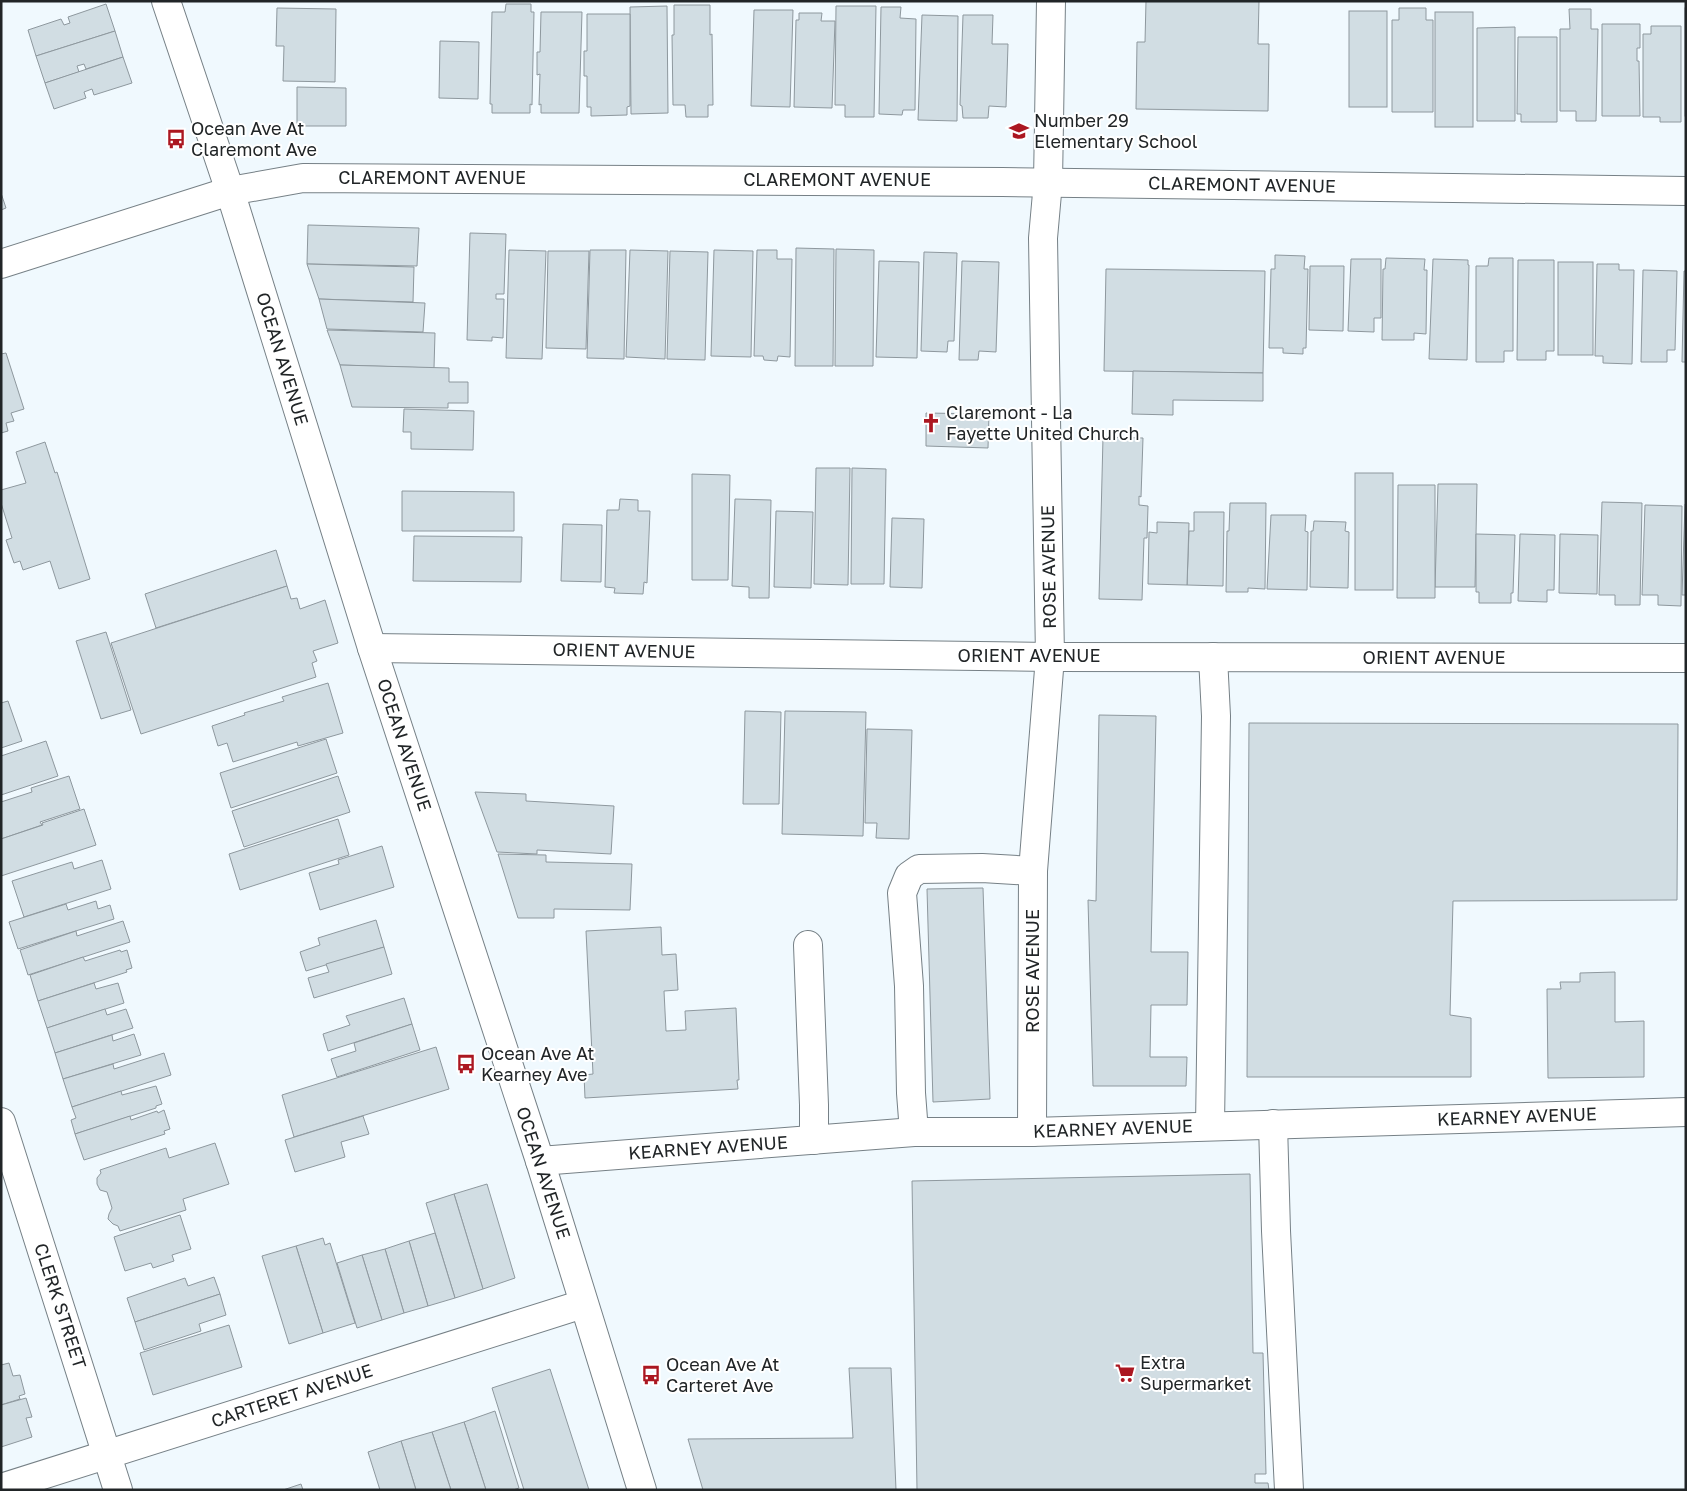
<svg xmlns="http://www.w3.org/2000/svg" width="1687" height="1491" font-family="'Golos Text',sans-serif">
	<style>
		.building { fill: #d1dde3; stroke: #8e989e }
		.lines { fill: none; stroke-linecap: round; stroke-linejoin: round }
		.minor-casing { stroke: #768086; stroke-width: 30 }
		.minor { stroke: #fff; stroke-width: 28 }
		.labels { text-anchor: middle; stroke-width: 4; stroke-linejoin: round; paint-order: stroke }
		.poi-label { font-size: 18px; fill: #212527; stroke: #fff; text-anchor: start }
		.street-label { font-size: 18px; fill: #212527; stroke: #fff }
	</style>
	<rect width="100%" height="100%" fill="#f0f9fe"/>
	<g class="building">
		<path d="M1146 1H1259L1258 44H1269L1268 111 1136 109 1137 42H1145Z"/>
		<path d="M106 4 115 31 36 56 28 30 61 19 64 25 70 23 68 17Z"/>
		<path d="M506 4H531V12H534L532 105 530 104V113H492V104H490L492 12H505Z"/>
		<path d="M674 5H710V35L712 34 713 105H708V117H686L685 105H673L672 35H674Z"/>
		<path d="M667 6 668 113 631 114 630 7Z"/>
		<path d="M836 6H876L874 117H845V105H835Z"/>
		<path d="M881 7H901L900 18 916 19 915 110H903L902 115 879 114Z"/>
		<path d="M277 8 336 9 335 82 283 81 284 46H276Z"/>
		<path d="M1399 8H1426V20H1433V112H1392V20H1399Z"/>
		<rect x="1685" y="8" width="1" height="108"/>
		<path d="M1569 9H1591V29H1598L1596 121H1576V111H1560V29H1570Z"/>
		<path d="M754 10H793L790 107 751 106Z"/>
		<rect x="1349" y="11" width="38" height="96"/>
		<path d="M541 12H582L579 113H541V104L539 105 540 74 537 75V52H540Z"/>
		<rect x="1435" y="12" width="38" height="115"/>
		<path d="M799 13H822L821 21H835L832 108 794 107 796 20H799Z"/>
		<path d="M587 14H630V106L627 107V115L591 116V107H587V76H584V51H587Z"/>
		<path d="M922 15 958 16 957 121 918 120Z"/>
		<path d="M963 15H993L992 44H1008L1006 107 989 106 988 118H963L962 106 960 105Z"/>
		<path d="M1602 24H1640V48H1637V61H1639L1640 116H1602Z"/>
		<path d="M1651 26H1681V122H1660V117H1643V34H1651Z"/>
		<path d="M1515 27V121H1477V28Z"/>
		<path d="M115 31 123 57 86 69 84 64 77 66 79 72 45 83 36 56Z"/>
		<path d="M1518 37H1557V122H1521V114H1517Z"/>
		<path d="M440 41 479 42 478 99 439 98Z"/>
		<path d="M123 57 132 83 94 95 92 89 84 92 86 98 54 109 45 83Z"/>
		<path d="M297 87 346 88V126H297Z"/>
		<path d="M1 193 6 208 1 210Z"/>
		<path d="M308 225 419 228 417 266 307 264Z"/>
		<path d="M470 233 506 234 504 294H496V299H504L503 338 492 337V341L467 340Z"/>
		<path d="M796 248 834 249 833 366H795Z"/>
		<path d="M836 249 874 250 873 366H835Z"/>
		<path d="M509 250 546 251 542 359 506 358Z"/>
		<path d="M590 250H626L624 359 587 358Z"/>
		<path d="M630 250 668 251 665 359 626 357Z"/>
		<path d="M714 250 753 251 751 357 711 356Z"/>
		<path d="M757 250H777V259H792L790 357 778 356 777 361 764 360 763 356H754Z"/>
		<path d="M548 251H589L586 349 546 348Z"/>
		<path d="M670 251 708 252 705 360 667 359Z"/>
		<path d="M924 252 957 253 954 341H948L947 352 921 351Z"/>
		<path d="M1275 255 1305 256 1304 269H1308L1306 348H1303V354L1283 353V348H1269L1271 269H1275Z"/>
		<path d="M1386 258 1425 259 1424 270H1427L1426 334 1414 333V340H1382L1383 269H1385Z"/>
		<path d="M1489 258H1513V351H1504V362H1476V266H1488Z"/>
		<path d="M1351 259H1381V318H1374V332L1348 331Z"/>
		<path d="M1433 259 1468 260V265H1469L1467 360 1429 359Z"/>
		<path d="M1518 260H1554V351H1546V360H1517Z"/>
		<path d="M879 261 919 262 917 358 876 357Z"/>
		<path d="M962 261 999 262 996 352 979 351 978 360H959Z"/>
		<rect x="1558" y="262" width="35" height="93"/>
		<path d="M307 264 414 267 413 302 319 299Z"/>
		<path d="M1597 264H1619V270H1634L1632 364 1603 363V356H1595Z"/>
		<path d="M1310 266H1344L1343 331 1309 330Z"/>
		<path d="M1106 269 1265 271 1263 373 1104 371Z"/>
		<path d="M1643 270 1677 271 1675 350H1667V362H1641Z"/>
		<path d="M1684 271H1686V362H1682Z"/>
		<path d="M319 299 425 303 423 332 327 329Z"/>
		<path d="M327 330 435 333 434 368 340 365Z"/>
		<path d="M6 353 24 409 11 413 14 421 6 423 8 431 1 433V354Z"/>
		<path d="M340 365 449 368V382H468V403H448V408L352 407Z"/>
		<path d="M1133 371 1263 373V401L1173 400V415L1132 414Z"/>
		<path d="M404 409 474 411 473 450 411 449V432H403Z"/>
		<path d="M926 413 989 414 988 448 926 446Z"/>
		<path d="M1103 437 1143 438 1141 497 1139 496V505L1148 506 1147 538H1144L1142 600 1099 599Z"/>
		<path d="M45 442 55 473 57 472 90 579 59 589 50 561 23 570 20 561 14 563 6 540 12 538 1 503V490L26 483 16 452Z"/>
		<path d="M816 468H850L848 585 814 584Z"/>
		<path d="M852 468 886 469 884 584H851Z"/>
		<rect x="1355" y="473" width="38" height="117"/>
		<path d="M692 474 730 475 728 580H692Z"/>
		<path d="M1438 484H1477L1475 587H1435Z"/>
		<path d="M1398 485H1435V598H1397Z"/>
		<path d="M402 491 514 492V531H402Z"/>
		<path d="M620 499 638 500V511H650L647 583 644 582 643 594 614 593 615 588 605 587 607 510H619Z"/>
		<path d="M735 499 771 500 769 598H749V587L732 586Z"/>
		<path d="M1602 502 1642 503 1640 605H1615V595H1599Z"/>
		<path d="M1230 503H1266L1265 589 1248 588V592H1226L1227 531H1229Z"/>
		<path d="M1685 504H1686V595H1682Z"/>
		<path d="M1645 505 1682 506 1681 606 1658 605V595H1642Z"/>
		<path d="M776 511 813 512 811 588 774 587Z"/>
		<path d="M1194 512H1224L1223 586 1187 585 1189 531H1194Z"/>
		<path d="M1271 515H1306L1305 531 1308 532 1307 590 1267 589Z"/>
		<path d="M892 518 924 519 922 588 890 587Z"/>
		<path d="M1314 521 1346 522 1345 531 1349 532 1348 588 1310 587 1311 531H1313Z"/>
		<path d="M1157 522 1189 523 1187 585 1148 584 1149 532 1157 533Z"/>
		<path d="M563 524 602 525 601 582 561 581Z"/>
		<path d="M1476 534 1515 535 1513 593H1511V603H1479V592H1476Z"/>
		<path d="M1520 534 1555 535 1554 590H1547V602L1518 601Z"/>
		<path d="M1560 534 1598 535 1597 594 1559 593Z"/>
		<path d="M414 536 522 537 521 582 413 581Z"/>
		<path d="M276 550 287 586 156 628 145 594Z"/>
		<path d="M287 586 291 599 297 598 300 609 325 600 338 643 313 651 317 661 312 663 316 677 141 734 111 643Z"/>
		<path d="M106 632 131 710 101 719 76 641Z"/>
		<path d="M328 683 343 733 298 746 297 742 233 762 227 743 218 746 212 726 245 715 244 713 284 701 282 697Z"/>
		<path d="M8 701 22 741 1 748V703Z"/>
		<path d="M745 711 781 712 779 804H743Z"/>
		<path d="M785 711 866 712 863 836 782 834Z"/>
		<path d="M1099 715 1156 716 1151 952H1188L1187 1005H1151L1150 1057H1187L1186 1086H1093L1088 900 1096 901Z"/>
		<path d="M1249 723 1678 724 1677 900 1453 901 1450 1015 1471 1018V1077H1247Z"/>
		<path d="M867 729 912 730 909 839 876 838 877 823H865Z"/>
		<path d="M326 739 337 773 231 808 220 773Z"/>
		<path d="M46 741 58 776 1 795V756Z"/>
		<path d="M69 776 80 809 40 822 42 825 1 839V802L32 792 31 788Z"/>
		<path d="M338 776 350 812 244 847 232 811Z"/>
		<path d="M475 792 526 794V801L614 806 611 854 537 850V854L497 852Z"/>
		<path d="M84 809 96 845 1 876V839L43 825 42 823Z"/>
		<path d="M338 819 349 855 240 890 229 854Z"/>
		<path d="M382 846 394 887 320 910 309 873 339 864 338 860Z"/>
		<path d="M498 854 546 855V862L632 864 630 910 554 909V918H518Z"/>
		<path d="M102 860 111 889 24 917 12 881 72 862 74 869Z"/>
		<path d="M983 888 990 1099 933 1102 927 889Z"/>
		<path d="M96 901 98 909 110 905 114 919 18 949 9 922 66 904 68 910Z"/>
		<path d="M376 920 384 947 306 971 300 952 320 945 318 938Z"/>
		<path d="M123 921 130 942 28 975 20 950 76 931 77 936Z"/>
		<path d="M661 927 662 955 676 954 678 990 664 991 666 1031 686 1030 685 1011 736 1008 739 1080H737L738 1089 585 1098 584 1075 593 1074 586 931Z"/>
		<path d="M384 947 392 974 314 998 308 978 329 972 326 964Z"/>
		<path d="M120 950 121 952 127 950 132 968 126 970 127 972 38 1001 30 975 83 957 85 961Z"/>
		<path d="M1615 972V1022L1644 1021V1077L1548 1078 1547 989H1561L1560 982H1580V973Z"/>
		<path d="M94 983 96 989 118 983 124 1003 47 1028 38 1001Z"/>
		<path d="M404 998 412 1024 328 1051 323 1034 350 1025 346 1016Z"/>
		<path d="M105 1009 107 1015 126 1009 133 1028 55 1053 47 1028Z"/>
		<path d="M412 1024 420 1050 337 1077 331 1059 356 1051 354 1043Z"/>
		<path d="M134 1034 141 1055 63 1079 55 1053 112 1035 113 1041Z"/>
		<path d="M436 1047 449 1089 294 1137 282 1095Z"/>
		<path d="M164 1053 171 1075 72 1107 63 1079 113 1064 114 1069Z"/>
		<path d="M156 1086 162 1104 156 1106V1108L75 1134 71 1120 76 1118 72 1107 121 1091 122 1095Z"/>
		<path d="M164 1110 170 1129 164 1131 165 1134 84 1160 75 1134 130 1116 131 1120 157 1111 158 1113Z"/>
		<path d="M363 1116 369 1134 341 1142 345 1157 295 1172 285 1140Z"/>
		<path d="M215 1143 229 1184 183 1199 186 1210 120 1231 118 1226 113 1224 108 1219 109 1214 112 1208 107 1192 100 1190 97 1184V1178L101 1173 100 1170 166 1148 169 1158Z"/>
		<path d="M1250 1174 1253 1353H1263L1266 1474H1255V1483H1268L1269 1490H917L912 1181Z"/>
		<path d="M487 1184 515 1278 483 1289 454 1194Z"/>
		<path d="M454 1194 483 1289 455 1298 426 1203Z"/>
		<path d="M180 1215 191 1249 172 1255 174 1261 153 1268 151 1263 125 1271 114 1237Z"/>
		<path d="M435 1233 455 1298 428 1306 409 1241Z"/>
		<path d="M323 1238 325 1245 330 1243 355 1323 323 1333 296 1246Z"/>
		<path d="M409 1241 428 1306 404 1313 385 1249Z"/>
		<path d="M296 1246 323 1333 289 1344 262 1256Z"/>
		<path d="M385 1249 404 1313 382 1320 362 1255Z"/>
		<path d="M362 1255 382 1320 357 1328 337 1263Z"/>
		<path d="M214 1277 220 1294 135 1322 127 1298 185 1278 188 1286Z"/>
		<path d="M220 1294 226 1315 199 1324 201 1331 144 1350 135 1322Z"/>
		<path d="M229 1325 242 1367 153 1395 140 1353Z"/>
		<path d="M9 1363 13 1376 20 1375 25 1394 19 1396 20 1399 1 1405V1365Z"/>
		<path d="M849 1368H891L896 1490H703L688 1439 853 1438Z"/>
		<path d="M550 1369 589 1490H524L492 1388Z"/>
		<path d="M26 1398 32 1417 26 1418 32 1437 1 1447V1405Z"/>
		<path d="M495 1411 519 1488 513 1490H486L464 1422Z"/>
		<path d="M464 1422 486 1490H451L432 1432Z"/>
		<path d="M432 1432 451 1490H416L401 1441Z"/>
		<path d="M401 1441 416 1490H380L368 1452Z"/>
		<path d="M301 1484 303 1490H283Z"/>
	</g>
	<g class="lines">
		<defs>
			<g id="minor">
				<path d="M166 1 230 191 372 648 540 1161 642 1490"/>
				<path d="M1 264 230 191 303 178 1002 182 1686 191"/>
				<path d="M372 648 1050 657 1686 658"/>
				<path d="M808 945 814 1105V1140"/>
				<path d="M1 1122 118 1490"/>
				<path d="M1273 1124 1276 1231 1289 1490"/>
				<path d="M1210 1126 1216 716 1213 657"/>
				<path d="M914 1132 911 1093 909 986 902 893 909 876 919 869 982 868 1033 871"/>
				<path d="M1032 1132 1033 871 1050 657 1043 238 1048 182 1051 1"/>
				<path d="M540 1161 914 1132H1032L1686 1112"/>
				<path d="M1 1488 583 1304"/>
			</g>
		</defs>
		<use href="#minor" class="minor-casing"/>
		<use href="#minor" class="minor"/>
	</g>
	<defs>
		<symbol id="school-bare" viewBox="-9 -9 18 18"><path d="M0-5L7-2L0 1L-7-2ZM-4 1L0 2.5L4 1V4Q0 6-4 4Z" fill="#ab1721" stroke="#fff" stroke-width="2.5" paint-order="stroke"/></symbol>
		<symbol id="bus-bare" viewBox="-9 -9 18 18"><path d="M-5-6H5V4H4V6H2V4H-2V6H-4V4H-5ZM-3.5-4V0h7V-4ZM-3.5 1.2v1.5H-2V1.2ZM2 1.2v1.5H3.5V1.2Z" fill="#ab1721" stroke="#fff" stroke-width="2.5" paint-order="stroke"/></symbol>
		<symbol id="church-bare" viewBox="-9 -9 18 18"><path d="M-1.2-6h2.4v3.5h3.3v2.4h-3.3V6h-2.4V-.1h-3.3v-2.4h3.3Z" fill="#ab1721" stroke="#fff" stroke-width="2.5" paint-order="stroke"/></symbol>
		<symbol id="supermarket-bare" viewBox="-9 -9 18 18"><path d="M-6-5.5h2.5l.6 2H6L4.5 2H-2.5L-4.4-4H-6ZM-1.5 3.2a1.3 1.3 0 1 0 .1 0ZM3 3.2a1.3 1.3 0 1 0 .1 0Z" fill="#ab1721" stroke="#fff" stroke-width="2.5" paint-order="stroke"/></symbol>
	</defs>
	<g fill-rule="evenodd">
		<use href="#school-bare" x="1005" y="117" width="28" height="28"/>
		<use href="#bus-bare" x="162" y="125" width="28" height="28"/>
		<use href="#church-bare" x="917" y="409" width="28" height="28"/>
		<use href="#bus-bare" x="452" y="1050" width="28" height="28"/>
		<use href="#supermarket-bare" x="1111" y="1359" width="28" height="28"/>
		<use href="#bus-bare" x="637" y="1361" width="28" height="28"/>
	</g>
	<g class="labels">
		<g class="poi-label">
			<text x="1034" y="127">Number 29<tspan x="1034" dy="21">Elementary School</tspan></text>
			<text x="191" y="135">Ocean Ave At<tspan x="191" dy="21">Claremont Ave</tspan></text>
			<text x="946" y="419">Claremont - La<tspan x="946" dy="21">Fayette United Church</tspan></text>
			<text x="481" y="1060">Ocean Ave At<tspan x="481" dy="21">Kearney Ave</tspan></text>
			<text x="1140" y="1369">Extra<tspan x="1140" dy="21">Supermarket</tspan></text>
			<text x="666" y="1371">Ocean Ave At<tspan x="666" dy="21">Carteret Ave</tspan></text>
		</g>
		<g class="street-label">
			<text x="432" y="184">CLAREMONT AVENUE</text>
			<text x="837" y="186">CLAREMONT AVENUE</text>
			<text transform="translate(1242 185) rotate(1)" y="6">CLAREMONT AVENUE</text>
			<text transform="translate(282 359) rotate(73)" y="6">OCEAN AVENUE</text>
			<text transform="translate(1049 567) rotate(-91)" y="6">ROSE AVENUE</text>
			<text transform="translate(624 651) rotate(1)" y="6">ORIENT AVENUE</text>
			<text x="1029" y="662">ORIENT AVENUE</text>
			<text x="1434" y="664">ORIENT AVENUE</text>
			<text transform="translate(404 745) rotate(72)" y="6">OCEAN AVENUE</text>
			<text transform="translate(1033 971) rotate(-90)" y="6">ROSE AVENUE</text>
			<text transform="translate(1517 1117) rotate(-2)" y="6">KEARNEY AVENUE</text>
			<text transform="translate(1113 1129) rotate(-2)" y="6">KEARNEY AVENUE</text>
			<text transform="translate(708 1148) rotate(-4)" y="6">KEARNEY AVENUE</text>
			<text transform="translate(543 1173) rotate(72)" y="6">OCEAN AVENUE</text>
			<text transform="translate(60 1306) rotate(72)" y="6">CLERK STREET</text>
			<text transform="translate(292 1396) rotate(-18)" y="6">CARTERET AVENUE</text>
		</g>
	</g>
	<rect width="1687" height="1491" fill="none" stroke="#212527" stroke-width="5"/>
</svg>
